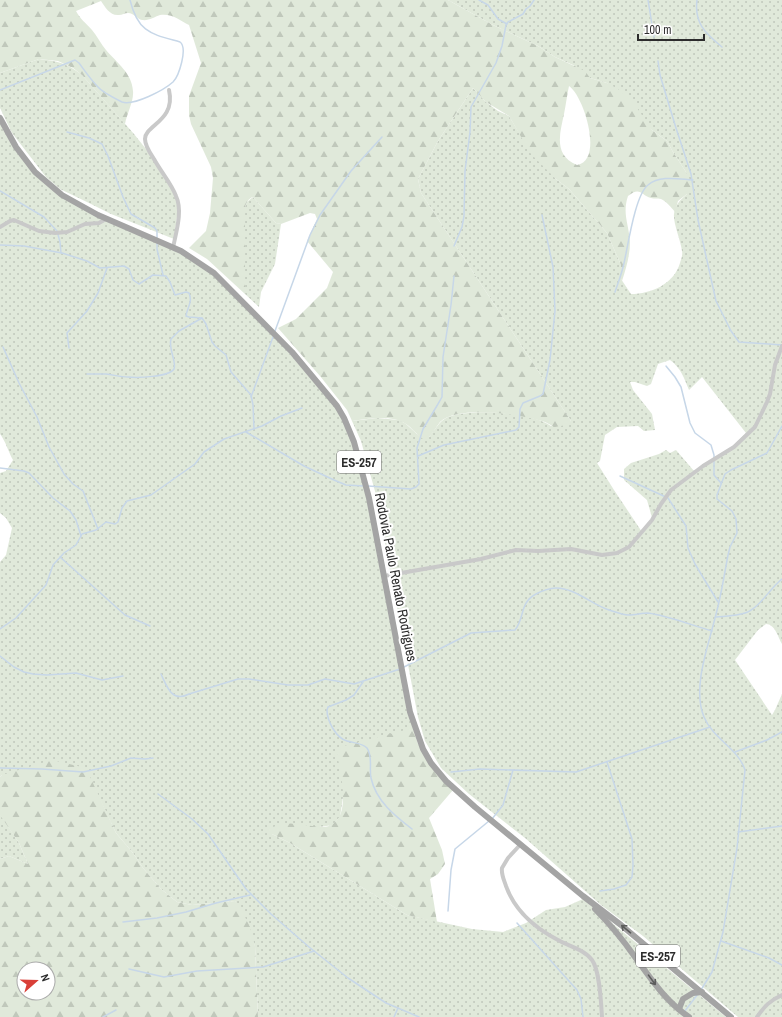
<svg xmlns="http://www.w3.org/2000/svg" width="782" height="1017" font-family="'Archivo Narrow',sans-serif">
	<style>
		.grass { fill: url(#grass-dots); fill-rule: evenodd }
		.forest { fill: url(#forest-firs); fill-rule: evenodd }
		.lines { fill: none; stroke-linecap: round; stroke-linejoin: round }
		.stream { stroke: #c7d7e8; stroke-width: 1.5 }
		.street { stroke: #c9c9c9; stroke-width: 4 }
		.primary { stroke: #a4a4a4; stroke-width: 6 }
		.oneway { stroke: #5c5c5c }
		.labels { text-anchor: middle; stroke-width: 4; stroke-linejoin: round; paint-order: stroke }
		.shield { fill: #fff; stroke: #6b6b6b; stroke-width: 1 }
		.shield-label { font-size: 13px; font-weight: bold; fill: #2c2c2c }
		.street-label { font-size: 14px; fill: #2c2c2c; stroke: #fff }
	</style>
	<defs>
		<pattern id="grass-dots" width="8" height="8" patternUnits="userSpaceOnUse"><rect width="8" height="8" fill="#e0e9da"/><path d="M2 2h.1M6 6h.1" fill="none" stroke="#c0c8bb" stroke-width="1.8" stroke-linecap="round"/></pattern>
		<pattern id="forest-firs" width="22" height="20" patternUnits="userSpaceOnUse"><rect width="22" height="20" fill="#e0e9da"/><path d="M5 1l3.5 6h-7zM16 11l3.5 6h-7z" fill="#c0c8bb"/></pattern>
	</defs>
	<rect width="100%" height="100%" fill="#fff"/>
	<g class="grass">
		<path d="M448 0H782V644C778 637 775 624 766 624L758 630 735 660 772 715 775 710 782 694V1017H738L643 936 601 905 525 838 469 794 441 768 425 741 418 717 387 555 378 502 361 441 352 421 377 418 399 420 406 424 418 435 429 437C435 430 439 421 448 417 471 408 532 412 551 426L571 421 421 193 418 179 438 141 473 88 486 102 498 111 509 116 518 131 556 179 569 189 607 233 621 265V279L631 294C651 294 674 284 680 263 681 259 683 255 682 251 681 241 673 223 674 214 675 205 680 200 687 194L686 172 673 152 667 141 652 130 607 83 590 78 573 65 555 57 538 46 493 25ZM670 360C681 368 684 378 689 390L702 377 746 433 726 453 694 471 676 450 670 453 666 450 659 454 631 463 624 469V480L647 500 653 521 642 532 614 490 597 463 600 461 605 435 617 427 638 426 644 431 655 430 652 414 633 390 630 382H635L647 386 651 384 658 364Z"/>
		<path d="M39 59C57 61 67 63 82 75L134 134 154 159 179 202 174 239 111 214 89 203 60 189 46 177 12 133 0 108V73Z"/>
		<path d="M0 120 31 168 61 196 167 244 203 265 257 315 341 414 354 443 371 504 413 728 343 797 340 817 333 825 272 834 290 843 407 915 472 929 503 932 526 923 546 910 565 907 583 899 726 1017H258L255 946 235 901 192 905 177 902 161 889 143 868 133 853 116 833 95 789 2 775 0 777V562L6 555 12 528 6 518 0 513V473L6 471 13 460C8 451 6 442 0 434Z"/>
		<path d="M253 197 276 223 281 224 275 264 261 292 259 307 245 294V207L247 202Z"/>
		<path d="M0 814 19 843 28 864 9 856 0 859Z"/>
	</g>
	<g class="forest">
		<path d="M0 0H448L493 25 538 46 555 57 585 71 590 78 607 83 618 89 633 102 652 130 667 141 673 152 686 172 693 186 687 194 678 201 675 212C671 207 666 201 661 199 657 198 654 199 651 198 641 195 640 186 628 196 622 214 629 224 630 242 630 255 626 269 622 281L621 279V265L607 233 569 189 556 179 531 154 509 116 486 102 473 88 438 141 418 179 421 193 571 421 566 425 555 427C551 426 547 422 542 421 520 414 457 405 440 422 436 427 433 433 429 437L423 439C416 434 412 428 406 424 391 414 368 419 352 421L347 410 320 376 278 328 296 319 327 288 333 272 307 241 317 219 315 214 310 213 281 224 276 223 253 197C249 198 246 203 245 207V294L207 259 189 248 206 231 210 213 213 178 211 167 191 124 189 115V96L201 63 189 25C180 20 171 13 160 15 154 17 149 21 142 20 137 19 134 13 128 13 125 13 122 15 119 15 110 16 105 7 101 1L76 11C80 19 86 23 92 30 97 36 101 44 106 50 117 63 132 73 133 91 134 101 127 113 125 124L82 75 73 68 58 61 39 59 0 73ZM569 86C584 96 604 161 577 165 553 155 560 133 564 114 566 104 567 95 569 86Z"/>
		<path d="M413 728 418 744 453 790 429 818 442 850 445 864 438 874 430 879 437 922 407 915 290 843 272 834 265 830C271 828 277 825 283 824 296 822 310 827 323 827 356 825 339 768 336 748Z"/>
		<path d="M52 760 86 768 116 833 133 853 143 868 161 889 177 902 192 905 235 901 241 909 250 927 255 946 258 1017H0V859L9 856 28 864 19 843 0 815V777L2 775ZM24 969H48V993H24Z"/>
	</g>
	<g class="lines">
		<g class="stream">
			<path d="M479 0 488 5 498 19 507 24"/>
			<path d="M648 0 654 37"/>
			<path d="M697 0C694 23 705 33 722 47"/>
			<path d="M658 61 660 75 676 128 691 174 698 220 716 301 731 331 739 342 782 345"/>
			<path d="M0 90 75 60 79 63C85 71 91 80 98 87 102 92 116 99 122 102 134 106 164 90 173 82 179 76 188 48 180 42 152 34 138 33 130 0"/>
			<path d="M67 132 89 138 102 144 108 156 123 197 131 214 155 228 157 231V238"/>
			<path d="M0 191 44 217 57 231 60 242 61 253"/>
			<path d="M157 242V249L163 275"/>
			<path d="M0 245 24 246 62 253 87 261 100 268 124 266 129 269 133 280 139 284 153 275 166 276 170 282 175 295 186 292 189 293C193 302 187 308 186 316L189 317 202 318 206 324 212 342 215 346 226 355 231 372 251 395 253 405 254 429"/>
			<path d="M454 246 462 227 464 216 465 171 470 132 471 107 496 63 502 46 506 25 508 22 523 14 526 9 530 6 534 0"/>
			<path d="M615 292C618 283 622 273 624 263 628 246 635 195 648 185 660 175 678 179 693 180"/>
			<path d="M275 331 310 235 320 215 351 171 382 137"/>
			<path d="M3 347 19 383 37 417 49 447 64 474 73 484 83 491 98 529"/>
			<path d="M69 348 67 333 87 311 98 293 107 268"/>
			<path d="M666 366 675 377 681 387 690 423 695 433 711 445 714 455V475L721 483"/>
			<path d="M87 374C94 374 100 374 106 374 114 375 121 377 128 377 137 378 169 377 174 369 177 363 168 348 171 339L179 331 202 318"/>
			<path d="M251 397 273 337"/>
			<path d="M246 432 304 466 334 480 346 485 364 486"/>
			<path d="M418 456 444 445 516 430 519 427 520 409 523 403 540 396 543 394 550 360 555 311 553 267 542 215"/>
			<path d="M0 468 24 471 29 473 53 498 70 511 76 520 81 536"/>
			<path d="M620 476 668 498 686 526 688 548 695 564 718 602"/>
			<path d="M368 486 411 489 416 487 419 484 417 448 423 429 438 404 442 397 443 357 451 305 454 276"/>
			<path d="M60 557 125 615 150 626"/>
			<path d="M716 617C726 616 736 616 745 613 760 608 769 589 782 579"/>
			<path d="M0 629 16 618 46 585 53 565 64 553 76 545 82 534 96 530 106 522 115 524 118 522 122 508 127 501 151 495 195 464 204 452 224 439 262 426 281 416 302 408"/>
			<path d="M0 656 14 667 24 672 33 674 47 675 76 673 102 680 123 676"/>
			<path d="M404 667 471 633 515 630C525 618 519 603 536 594 541 591 550 588 556 588 575 588 591 604 609 610 615 612 623 615 629 615 635 615 642 613 648 613 669 616 691 625 712 631"/>
			<path d="M161 674C167 687 172 703 189 694L238 679H249L288 685H308L325 679 354 684 400 669"/>
			<path d="M363 682 354 695 346 700 328 707 327 710C327 721 336 738 347 741 354 743 362 743 367 748 373 756 369 769 371 778 376 801 395 816 412 829"/>
			<path d="M735 752 767 740 782 732"/>
			<path d="M0 768 42 769 83 772 111 766 131 758 145 759 153 758"/>
			<path d="M451 772 480 769 576 772 710 727"/>
			<path d="M158 794 192 819 208 834 246 889 271 914 309 947 348 978 386 1003 419 1017"/>
			<path d="M492 819 503 805 513 770"/>
			<path d="M738 832 782 826"/>
			<path d="M600 891 614 889 626 885 632 877 633 865 632 839 607 762"/>
			<path d="M448 911 451 870 455 849 489 821"/>
			<path d="M123 922 157 918 186 912 216 903 250 895"/>
			<path d="M517 923 577 990 581 999 583 1017"/>
			<path d="M721 941 769 958 782 965"/>
			<path d="M129 969 164 977 197 971 263 967 314 951"/>
			<path d="M701 990 712 972 723 932 737 848 745 770C738 748 713 739 704 717 692 688 708 647 715 618 721 597 724 576 728 555L730 547 737 533 736 519 732 511 717 499V495L725 474 731 470 767 453 782 426"/>
			<path d="M684 1012 698 994"/>
			<path d="M103 1017 116 1010"/>
			<path d="M394 1017 398 1008"/>
		</g>
		<g class="street">
			<path d="M169 90C176 121 145 125 145 139 145 146 150 153 154 159 161 172 171 183 176 196 183 211 176 232 173 248"/>
			<path d="M0 227 10 221 14 220 39 231 55 233 67 232 85 224 99 223 106 219"/>
			<path d="M384 576 481 559 516 550 538 551 571 549 602 555 617 553 629 547 652 520 661 504 671 490 703 466 734 447 755 427 767 402 770 394 775 365 782 346"/>
			<path d="M520 845 508 858 502 868C501 874 504 880 506 886 515 911 535 928 558 940 568 946 584 949 592 960 600 971 601 1003 602 1017"/>
			<path d="M757 1017C764 1007 770 1000 782 995"/>
		</g>
		<g class="primary">
			<path d="M0 118 16 147 35 172 62 195 98 215 181 251 214 273 292 352 337 406 344 418 354 442 369 498 410 712 423 749 431 763 446 781 475 807 583 896 621 925 731 1017"/>
			<path d="M595 909C610 924 623 940 635 957 651 979 666 1002 689 1017"/>
			<path d="M679 1009 683 999 693 993 702 992"/>
		</g>
	</g>
	<defs><path id="oneway-shaft" d="M-6 0H5M1.5-3L5.5 0L1.5 3" fill="none" stroke-width="1.6" stroke-linecap="round" stroke-linejoin="round"/></defs>
	<g class="oneway">
		<use href="#oneway-shaft" transform="translate(626 929) rotate(-140)"/>
		<use href="#oneway-shaft" transform="translate(652 980) rotate(54)"/>
	</g>
	<g class="labels">
		<g class="shield">
			<rect x="337" y="451" width="44" height="22" rx="3"/>
			<rect x="636" y="945" width="44" height="22" rx="3"/>
		</g>
		<g class="shield-label">
			<text x="359" y="467">ES-257</text>
			<text x="658" y="961">ES-257</text>
		</g>
		<g class="street-label">
			<text transform="translate(396 577) rotate(79)" y="5">Rodovia Paulo Renato Rodrigues</text>
		</g>
	</g>
	<g transform="translate(36 981) rotate(70)"><circle r="19" fill="#ffffff" stroke="#ababab"/>
	<path d="M0-3L7 15L0 10L-7 15Z" fill="#d93f38"/>
	<text y="-6" font-size="11" font-weight="bold" text-anchor="middle" fill="#2c2c2c">N</text>
	</g>
	<path d="M638 34v6h66v-6" fill="none" stroke="#2c2c2c" stroke-width="2"/>
	<text x="644" y="34" font-size="12" fill="#2c2c2c" stroke="#ffffff" stroke-width="3" paint-order="stroke">100 m</text>
</svg>
